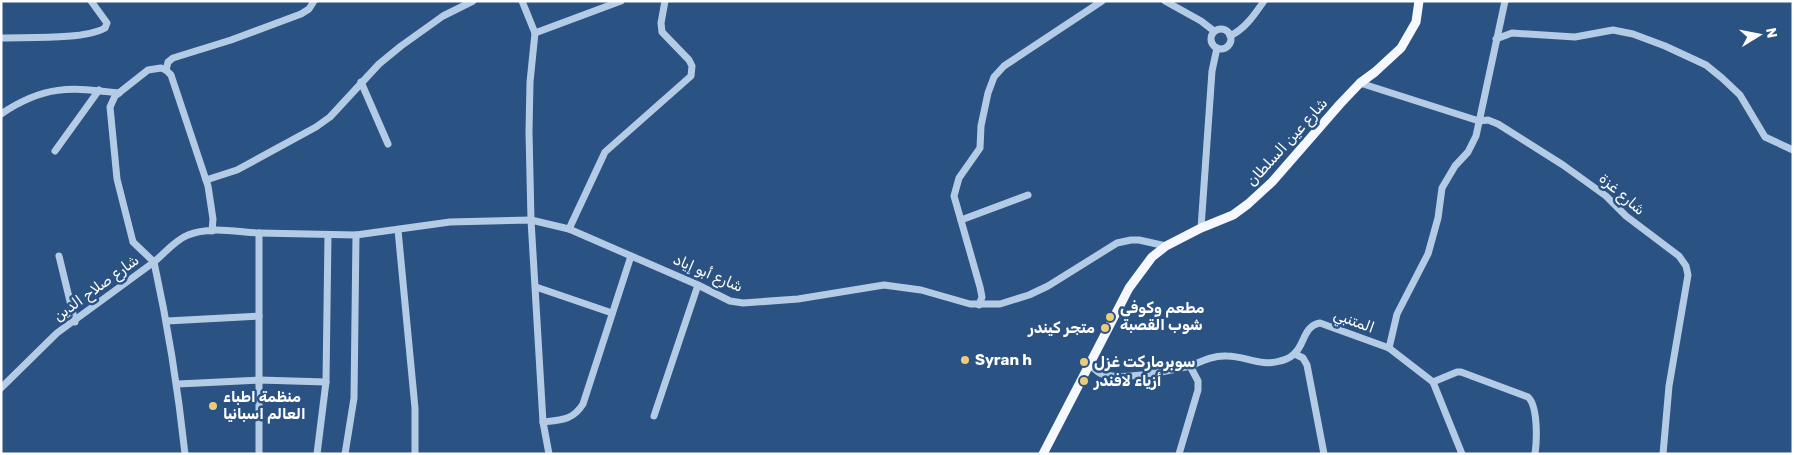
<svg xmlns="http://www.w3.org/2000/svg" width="1794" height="455" font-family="Rubik,'Noto Naskh Arabic',sans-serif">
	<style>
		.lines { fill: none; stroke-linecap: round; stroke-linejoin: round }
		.minor { stroke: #b4cbe6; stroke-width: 7 }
		.major { stroke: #f5f8fe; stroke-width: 9 }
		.poi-dot { fill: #edcb7b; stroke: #2a5283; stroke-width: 2 }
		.labels { text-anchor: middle; stroke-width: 5; stroke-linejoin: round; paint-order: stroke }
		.street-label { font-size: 15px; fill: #fff; stroke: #2a5283 }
		.poi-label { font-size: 15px; font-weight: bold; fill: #fff; stroke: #2a5283; text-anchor: start }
	</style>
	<rect width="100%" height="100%" fill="#2a5283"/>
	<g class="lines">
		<g class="minor">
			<path d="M522 1 535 33"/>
			<path d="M1165 1 1201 21 1214 31"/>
			<circle cx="1221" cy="39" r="10"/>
			<path d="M1230 36C1245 29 1255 14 1264 1"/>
			<path d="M1 38C27 37 84 40 105 28L107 23 91 1"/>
			<path d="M1496 39 1512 33 1575 37 1613 30 1633 34 1665 46 1706 65 1722 78 1740 95 1765 137 1793 150"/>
			<path d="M166 70 168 62 173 58 231 40 301 14 309 9 314 1"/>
			<path d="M361 82 388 144"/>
			<path d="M1360 83 1479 121 1488 120 1498 124 1563 165 1606 196 1626 216 1679 256 1686 266 1688 275 1669 386 1663 454"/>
			<path d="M1 114C44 85 70 87 119 93"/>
			<path d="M55 151 99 90"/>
			<path d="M206 180 237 170 316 127 330 117 379 64 401 46 443 16 473 1"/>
			<path d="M961 220 1028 195"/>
			<path d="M1201 228 1212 71 1217 48"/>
			<path d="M569 229 605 152 691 76 692 66 689 60 662 32 661 23 665 1"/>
			<path d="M398 230 415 408V454"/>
			<path d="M212 231 213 219 208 186 171 75 166 70 161 68 148 70 115 96 110 107 117 179 133 242 154 262C165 253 175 240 188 235 209 226 237 232 259 233V454"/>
			<path d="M259 233 356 235 450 222 531 220 569 229 698 285 730 301 743 303 798 299 884 285 921 290 970 304H1000L1029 295 1048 286 1117 243 1131 240H1139L1166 246"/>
			<path d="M59 256 75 322"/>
			<path d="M536 287 612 313"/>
			<path d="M979 305 982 297 980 287 954 196 959 178 980 148 981 126 988 93 994 77 1004 66 1102 1"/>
			<path d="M167 321 259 316"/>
			<path d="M1389 348 1397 314 1428 254 1438 218 1442 188 1455 166 1468 152 1476 136 1505 1"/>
			<path d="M1295 354 1303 358 1307 365 1324 454"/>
			<path d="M1090 364C1094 369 1099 374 1105 375 1126 380 1168 371 1190 366L1198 381V390L1179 454"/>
			<path d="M1190 366C1202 361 1214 355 1227 356 1245 356 1262 367 1280 361 1285 360 1290 358 1294 354 1305 345 1303 326 1320 323L1389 348 1433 382 1462 454"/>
			<path d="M1433 382 1457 372H1461L1528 397C1538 406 1537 440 1535 454"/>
			<path d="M178 384 259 380 326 382"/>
			<path d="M1 388 57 333 154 262C168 326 178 389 185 454"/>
			<path d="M654 416 698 285"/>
			<path d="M543 422C562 420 573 420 583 404L631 256"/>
			<path d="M317 454 326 382 328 235"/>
			<path d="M345 454 354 398 356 235"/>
			<path d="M549 454 543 422 531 220 529 132 530 82 535 33 621 1"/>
		</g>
		<path class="major" d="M1043 454 1129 288 1152 257 1166 246 1201 228 1233 215 1248 204 1272 182 1340 104 1360 83 1375 72 1401 48 1416 22 1419 1"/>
	</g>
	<g class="poi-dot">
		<circle cx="1110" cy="317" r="5"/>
		<circle cx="1105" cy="328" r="5"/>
		<circle cx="965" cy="360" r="5"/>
		<circle cx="1084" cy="362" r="5"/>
		<circle cx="1084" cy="381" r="5"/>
		<circle cx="213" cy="406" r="5"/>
	</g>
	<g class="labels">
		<g class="street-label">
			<text transform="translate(1287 142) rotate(-48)" y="5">شارع عين السلطان</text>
			<text transform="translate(1622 194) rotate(41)" y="5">شارع غزة</text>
			<text transform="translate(708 273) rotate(23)" y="5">شارع أبو إياد</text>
			<text transform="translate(96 288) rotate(-36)" y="5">شارع صلاح الدين</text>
			<text transform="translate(1354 321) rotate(20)" y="5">المتنبي</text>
		</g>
		<g class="poi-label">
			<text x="1120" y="313">مطعم وكوفي<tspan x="1120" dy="17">شوب القصبة</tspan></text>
			<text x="1095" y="333" text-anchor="end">متجر كيندر</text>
			<text x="975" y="365">Syran h</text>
			<text x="1094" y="367">سوبرماركت غزل</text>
			<text x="1094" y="386">أزياء لافندر</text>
			<text x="223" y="402">منظمة اطباء<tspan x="223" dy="17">العالم اسبانيا</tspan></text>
		</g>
	</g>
	<rect width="1794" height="455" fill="none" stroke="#ffffff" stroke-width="5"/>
	<g transform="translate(1759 35) rotate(80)" stroke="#2a5283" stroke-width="4" paint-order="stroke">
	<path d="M0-4L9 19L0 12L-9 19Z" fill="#ffffff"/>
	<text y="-8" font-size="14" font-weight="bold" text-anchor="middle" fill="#ffffff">N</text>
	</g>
</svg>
